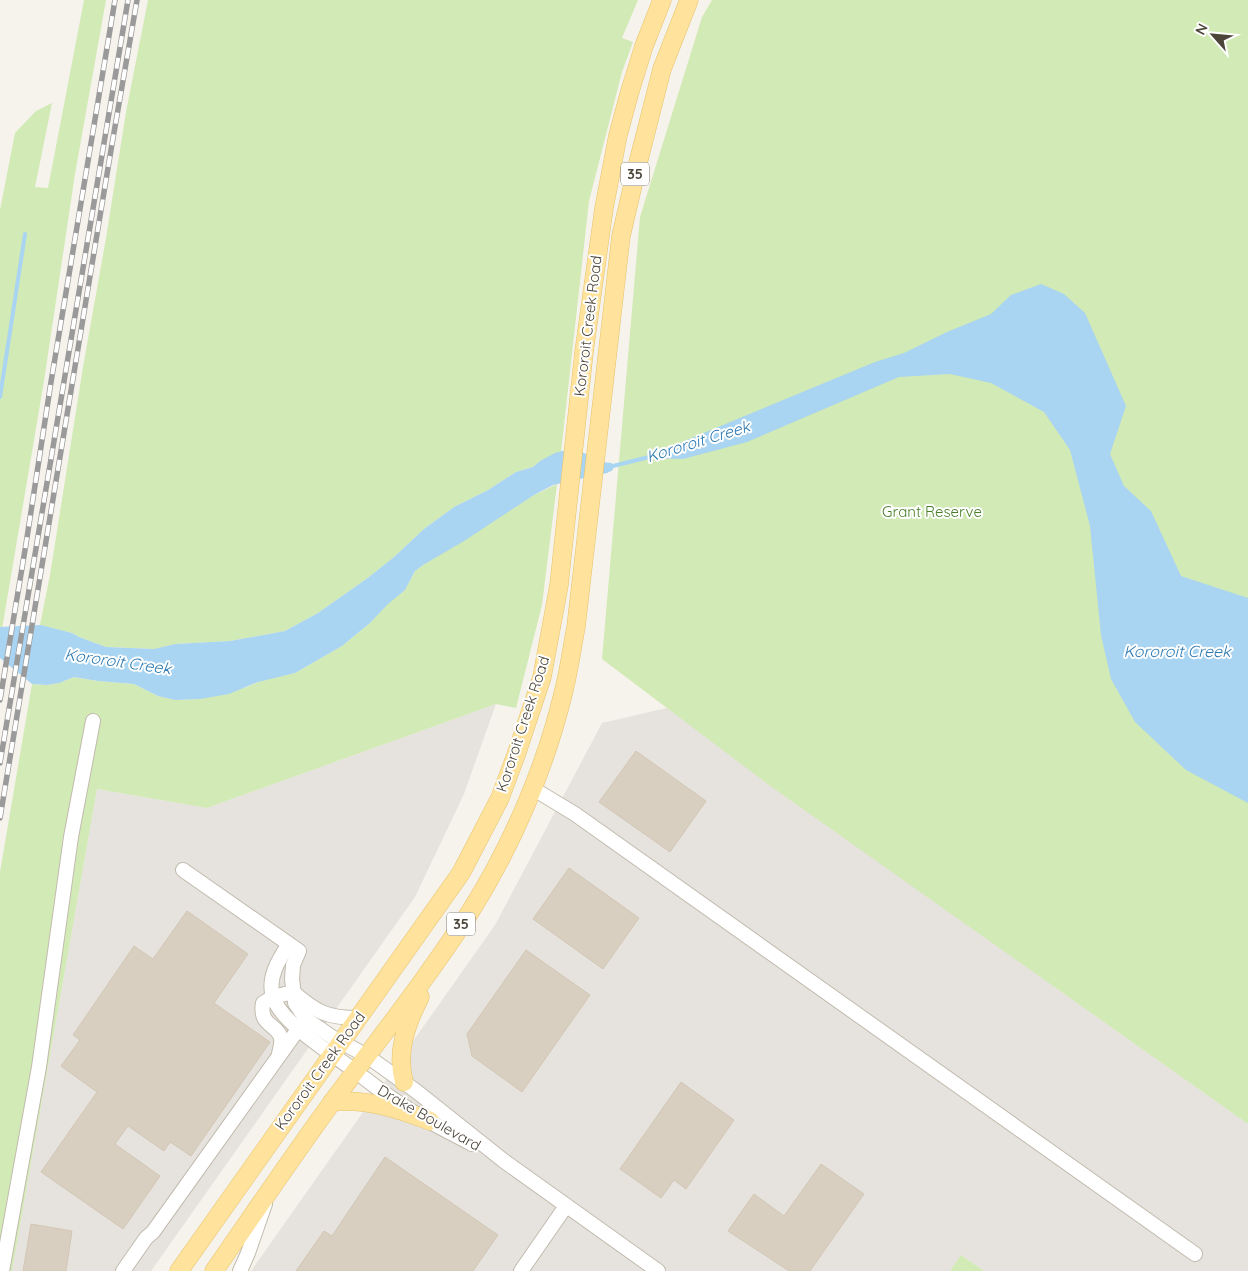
<svg xmlns="http://www.w3.org/2000/svg" width="1248" height="1271" font-family="Quicksand,sans-serif">
	<style>
		.industrial { fill: #e6e2dd }
		.green { fill: #d2eab5 }
		.water { fill: #a9d4f2 }
		.lines { fill: none; stroke-linecap: round; stroke-linejoin: round }
		.stream { stroke: #a9d4f2; stroke-width: 4 }
		.building { fill: #d8cfc1; stroke: #d3c7b4 }
		.minor-casing { stroke: #c2bbae; stroke-width: 16 }
		.major-casing { stroke: #e6c16a; stroke-width: 19 }
		.minor { stroke: #fff; stroke-width: 14 }
		.major { stroke: #ffe39c; stroke-width: 18 }
		.rail-casing { stroke: #9a9a9a; stroke-width: 5.5 }
		.rail { stroke: #fff; stroke-width: 4; stroke-dasharray: 11; stroke-linecap: butt }
		.labels { text-anchor: middle; stroke-width: 4; stroke-linejoin: round; paint-order: stroke }
		.shield { fill: #fff; stroke: #817c74; stroke-width: 1 }
		.shield-label { font-size: 14px; font-weight: bold; fill: #4b4439 }
		.street-label { font-size: 15px; fill: #4b4439; stroke: #fff }
		.park-label { font-size: 15px; fill: #4a7f2a; stroke: #fff }
		.water-label { font-size: 16px; font-style: italic; fill: #2e7ab2; stroke: #fff }
	</style>
	<rect width="100%" height="100%" fill="#f6f3ec"/>
	<g class="industrial">
		<path d="M496 704 464 794 415 897 151 1271H12L97 789 207 808Z"/>
		<path d="M667 708 1011 956 1248 1124V1271H984L961 1255 950 1271H251L495 925 602 723Z"/>
	</g>
	<g class="green">
		<path d="M84 0H106L75 174 44 381 0 641V210L15 133 36 111 52 103 35 187 48 188Z"/>
		<path d="M148 0H638L622 38 633 42 622 72 589 201 561 452 540 461 533 467 516 472 488 490 454 507 424 529 394 557 369 577 318 613 285 631 230 641 175 644 155 649 106 647 79 637 72 633 40 625 50 575 83 367 106 238 126 112Z"/>
		<path d="M712 0H1248V1124L769 785 602 659 640 217 702 17Z"/>
		<path d="M557 484 542 605 516 708 496 704 207 808 97 789 12 1271H0V872L32 684 47 685 59 683 74 677 98 681 134 684 158 696 175 700 200 699 247 687 258 682 271 678 295 673 342 646 370 623 388 603 405 590 415 571 423 565 534 495Z"/>
		<path d="M961 1255 984 1271H950Z"/>
	</g>
	<g class="water">
		<path d="M1041 284 1064 294 1085 313 1126 406 1110 454 1124 486 1151 511 1181 576 1248 598V803L1186 770 1135 722 1111 679 1101 635 1090 526 1070 450 1044 412 991 383 950 374 899 377 747 442 683 459 648 458 677 444 875 362 904 353 947 332 991 314 1011 295Z"/>
		<path d="M566 450 584 453 601 462 612 463 613 470 607 473 553 485 534 495 464 541 423 565 415 571 405 590 388 604 370 623 342 646 295 673 258 682 229 694 200 699 175 700 158 696 134 684 98 681 74 677 59 683 47 685 32 684 0 658V627L41 625 72 633 79 637 106 647 154 649 175 644 230 641 285 631 318 613 369 577 394 557 424 529 454 507 488 490 516 472 533 467 540 461 555 453Z"/>
	</g>
	<g class="lines">
		<g class="stream">
			<path d="M0 397 25 234"/>
			<path d="M609 467 653 456"/>
		</g>
	</g>
	<g class="building">
		<path d="M636 751 706 801 670 852 599 802Z"/>
		<path d="M569 868 639 918 603 969 533 919Z"/>
		<path d="M187 911 248 954 214 1003 270 1042 191 1156 170 1142 164 1151 128 1126 115 1144 160 1176 123 1229 41 1172 97 1092 61 1066 80 1040 73 1035 134 946 153 959Z"/>
		<path d="M526 950 590 995 522 1092 472 1056 467 1034Z"/>
		<path d="M681 1082 734 1120 686 1189 674 1180 661 1198 620 1169Z"/>
		<path d="M385 1157 498 1235 473 1271H296L324 1231 332 1236Z"/>
		<path d="M821 1164 864 1194 810 1271H789L728 1231 754 1194 784 1216Z"/>
		<path d="M31 1224 72 1231 66 1271H23Z"/>
	</g>
	<g class="lines">
		<defs>
			<g id="minor">
				<path d="M532 788 575 814 1195 1254"/>
				<path d="M183 870 299 951 293 965 292 979 295 1003 306 1019 332 1037 367 1056 416 1091 504 1161 658 1271"/>
				<path d="M289 944C279 959 267 978 273 997 281 1023 334 1055 355 1071 371 1083 387 1096 405 1107 426 1121 450 1132 472 1144"/>
				<path d="M279 1054C280 1049 282 1043 281 1038 277 1023 259 1027 263 1003L273 997 293 992C316 1012 327 1018 358 1018"/>
				<path d="M2 1271 39 1067 71 837 93 721"/>
				<path d="M123 1271 146 1238 153 1232 304 1021"/>
				<path d="M240 1271 248 1253 265 1204"/>
				<path d="M521 1271 566 1206"/>
			</g>
			<g id="major">
				<path d="M404 1082C396 1052 406 1025 420 997"/>
				<path d="M332 1102C366 1098 399 1109 430 1121"/>
				<path d="M179 1271 461 873 500 798 516 755 542 677 559 585 584 352 604 208 618 135 630 91 644 46 662 0"/>
				<path d="M214 1271C253 1215 292 1157 333 1101 379 1039 428 977 470 912 512 846 546 766 564 690 569 670 572 648 576 627L621 236 638 163 662 69 689 0"/>
			</g>
		</defs>
		<use href="#minor" class="minor-casing"/>
		<use href="#major" class="major-casing"/>
		<use href="#minor" class="minor"/>
		<use href="#major" class="major"/>
		<defs>
			<g id="rail">
				<path d="M0 700 26 544 51 382 115 0"/>
				<path d="M0 763 128 0"/>
				<path d="M0 818 112 144 137 0"/>
			</g>
		</defs>
		<use href="#rail" class="rail-casing"/>
		<use href="#rail" class="rail"/>
	</g>
	<g class="labels">
		<g class="shield">
			<rect x="621" y="162.5" width="28" height="23" rx="4"/>
			<rect x="447" y="912.5" width="28" height="23" rx="4"/>
		</g>
		<g class="shield-label">
			<text x="635" y="179">35</text>
			<text x="461" y="929">35</text>
		</g>
		<g class="street-label">
			<text transform="translate(588 326) rotate(-83)" y="5">Kororoit Creek Road</text>
			<text transform="translate(523 724) rotate(-72)" y="5">Kororoit Creek Road</text>
			<text transform="translate(320 1071) rotate(-54)" y="5">Kororoit Creek Road</text>
			<text transform="translate(429 1118) rotate(30)" y="5">Drake Boulevard</text>
		</g>
		<g class="park-label">
			<text x="932" y="517">Grant Reserve</text>
		</g>
		<g class="water-label">
			<text transform="translate(698 441) rotate(-17)" y="6">Kororoit Creek</text>
			<text x="1177" y="657">Kororoit Creek</text>
			<text transform="translate(118 661) rotate(8)" y="6">Kororoit Creek</text>
		</g>
	</g>
	<g transform="translate(1213 35) rotate(297)" stroke="#ffffff" stroke-width="4" paint-order="stroke">
	<path d="M0-4L9 19L0 12L-9 19Z" fill="#4b4439"/>
	<text y="-8" font-size="14" font-weight="bold" text-anchor="middle" fill="#4b4439">N</text>
	</g>
</svg>
